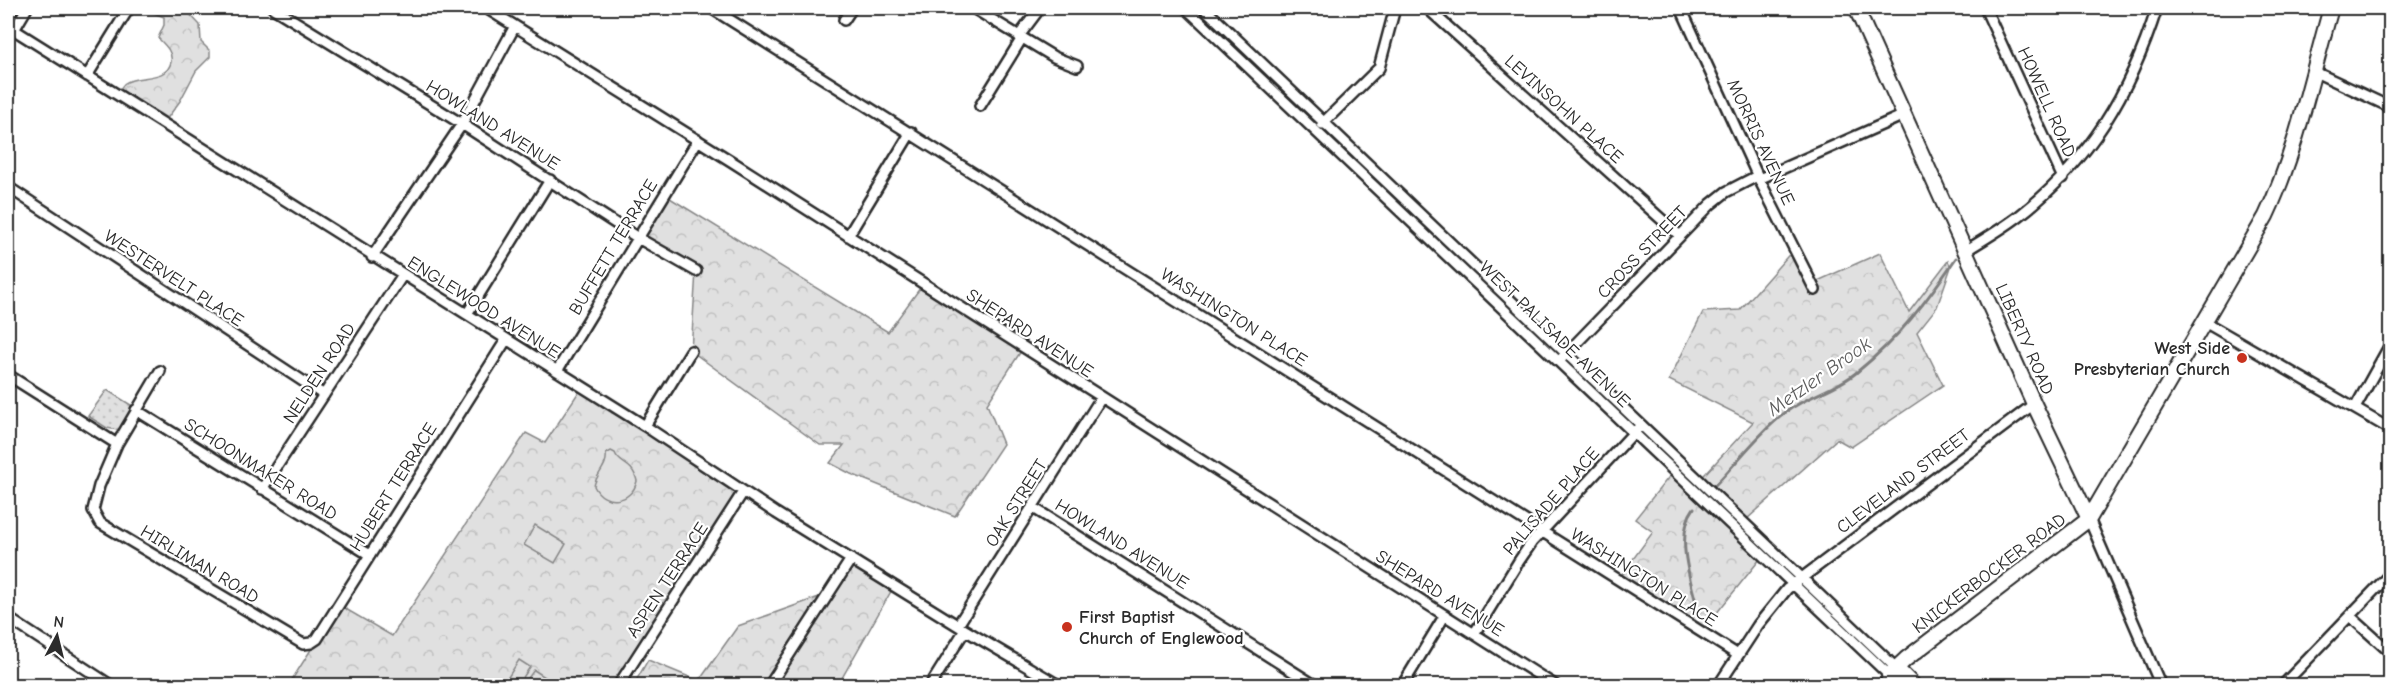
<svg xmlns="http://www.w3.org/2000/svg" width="2398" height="693" font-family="'Comic Neue',sans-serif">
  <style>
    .grass { fill: url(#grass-dots); stroke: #868686; stroke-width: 1.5 }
    .forest { fill: url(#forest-crowns); stroke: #868686; stroke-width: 1.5 }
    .pitch { fill: #e0e0e0; stroke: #868686; stroke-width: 1.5 }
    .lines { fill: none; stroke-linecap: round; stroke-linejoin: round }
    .stream { stroke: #7e7e7e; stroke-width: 3 }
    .street-casing { stroke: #2b2b2b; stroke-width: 14 }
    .secondary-casing { stroke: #2b2b2b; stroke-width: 18 }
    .street { stroke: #fff; stroke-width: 9 }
    .secondary { stroke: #fff; stroke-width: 14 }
    .poi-dot { fill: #c8321e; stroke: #fff; stroke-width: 2 }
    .labels { text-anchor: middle; stroke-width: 4.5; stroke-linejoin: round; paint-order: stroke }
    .street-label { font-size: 18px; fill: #2b2b2b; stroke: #fff }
    .poi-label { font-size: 18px; font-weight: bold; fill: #2b2b2b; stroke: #fff; text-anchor: end }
    .water-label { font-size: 20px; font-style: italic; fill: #5c5c5c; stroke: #fff }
  </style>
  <defs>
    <pattern id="grass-dots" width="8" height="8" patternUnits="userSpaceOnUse" patternTransform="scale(1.5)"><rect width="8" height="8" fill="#e0e0e0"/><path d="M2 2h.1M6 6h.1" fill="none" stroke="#c0c0c0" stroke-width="1.8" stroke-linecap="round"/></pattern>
    <pattern id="forest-crowns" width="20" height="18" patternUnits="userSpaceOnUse" patternTransform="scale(1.5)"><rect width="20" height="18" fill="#e0e0e0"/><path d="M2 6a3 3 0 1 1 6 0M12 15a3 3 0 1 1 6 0" fill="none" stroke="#c0c0c0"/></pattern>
  </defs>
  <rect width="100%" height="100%" fill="#fff"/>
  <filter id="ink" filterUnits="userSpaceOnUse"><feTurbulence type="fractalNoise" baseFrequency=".0167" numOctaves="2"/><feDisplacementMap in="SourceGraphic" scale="12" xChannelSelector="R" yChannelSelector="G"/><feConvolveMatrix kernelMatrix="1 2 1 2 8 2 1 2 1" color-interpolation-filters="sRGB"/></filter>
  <g filter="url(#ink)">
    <path class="grass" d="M107,390l27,17 -13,20 -4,3 -10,-2 -19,-12z"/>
    <path class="forest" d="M148,8h36l16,17 1,17 9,9v6l-14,14 -16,30 -17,23 -47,-30c3,-3 6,-9 9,-11 13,-9 42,-1 46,-21 2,-10 -6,-17 -13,-24l6,-13v-8l-13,-5z
      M665,195l223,137 35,-48 100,64 -36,56 16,40 -48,72 -104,-42 -21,-11 14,-18h-24l-129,-94 5,-80 -58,-33z
      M1794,249l17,35 69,-31 29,59 39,-51 3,6 -14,40 -20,25 26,53 -92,62 -14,-8 -99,88 27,26 -62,77 -84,-52 34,-46 -18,-13 41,-51 18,18 59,-64 -84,-42 34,-68 37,-2z
      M582,387l161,105 -125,193 -330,1 51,-81 53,31 134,-203 19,10z
      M851,559l43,27 -56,99h-47l-16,-8 -6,8 -136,1 15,-26 51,21 39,-55 81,-29z"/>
    <path class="pitch" d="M611,451l4,2c4,12 17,8 22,28 -5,22 -33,26 -43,5 2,-12 14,-20 12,-32z
      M535,525l31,19 -11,19 -31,-18z
      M519,660l11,7 -12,18h-15z
      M534,670l14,9 -5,6h-20z"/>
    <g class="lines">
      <path class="stream" d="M1715,485c23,-24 44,-52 71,-73 22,-17 50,-22 71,-40 42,-34 69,-70 99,-114
        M1694,508c-18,24 -6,64 1,91"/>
      <g class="street-casing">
        <path id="street" d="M273,8l189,116 176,114 58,33
          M486,8l245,153 825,525
          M711,8l1027,647
          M973,8l81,49 23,9
          M1186,8l703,667 -6,11
          M1204,8l692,660
          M1427,8l253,228
          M1681,8l78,171 56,111
          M1985,8l78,170
          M844,20l8,-12
          M8,26l637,400 131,87 189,117 95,56
          M14,30l13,-22
          M1019,36l21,-28
          M2313,71l77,36
          M87,76l42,-68
          M980,106l42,-68
          M1322,124l57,-56 16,-60
          M1759,179l145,-64
          M8,187l316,208
          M848,236l63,-104
          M1965,251c18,-11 37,-22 54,-35 71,-55 111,-123 138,-208
          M372,257l90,-133 53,-98
          M467,314l83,-134
          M2203,321l187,108
          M1562,358l149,-154 15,-12 31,-16
          M160,371l-43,73 -18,42 -6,24 7,13 203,121 8,-1 6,-4 189,-299
          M557,371l141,-231
          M8,375l109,69
          M2355,408l35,-63
          M136,410l234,145
          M645,426l46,-75
          M262,489l140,-213
          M1032,507l284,179
          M2089,519l72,167
          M2350,616l40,36
          M8,618l104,68
          M958,625l143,-227
          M1474,634l45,-73 13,-19 105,-113
          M618,686l125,-194
          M769,686l82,-127
          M930,686l35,-56
          M1402,686l43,-71
          M1718,686l40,-61 29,-36 247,-185
          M2282,686l108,-112"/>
      </g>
      <g class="secondary-casing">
        <path id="secondary" d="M1856,8l178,396 55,115
          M1896,668l18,18
          M1899,686l-10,-11 17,-16 183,-140 177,-303c31,-66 45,-139 65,-208"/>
      </g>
      <use href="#street" class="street"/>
      <use href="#secondary" class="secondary"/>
    </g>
  </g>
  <g class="poi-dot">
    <circle cx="2242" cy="358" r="6"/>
    <circle cx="1067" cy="627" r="6"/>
  </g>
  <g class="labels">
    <g class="street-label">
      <text transform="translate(2047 102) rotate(66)" y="6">HOWELL ROAD</text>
      <text transform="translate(1564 109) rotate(42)" y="6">LEVINSOHN PLACE</text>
      <text transform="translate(493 125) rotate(32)" y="6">HOWLAND AVENUE</text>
      <text transform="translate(1761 142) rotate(65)" y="6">MORRIS AVENUE</text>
      <text transform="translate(613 247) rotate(-59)" y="6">BUFFETT TERRACE</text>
      <text transform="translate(1642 252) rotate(-46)" y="6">CROSS STREET</text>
      <text transform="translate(174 278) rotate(33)" y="6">WESTERVELT PLACE</text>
      <text transform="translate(484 307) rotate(32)" y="6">ENGLEWOOD AVENUE</text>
      <text transform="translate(1234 317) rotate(32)" y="6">WASHINGTON PLACE</text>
      <text transform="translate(1030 333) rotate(33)" y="6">SHEPARD AVENUE</text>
      <text transform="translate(1555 334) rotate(44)" y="6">WEST PALISADE AVENUE</text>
      <text transform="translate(2025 339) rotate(66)" y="6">LIBERTY ROAD</text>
      <text transform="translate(319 373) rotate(-57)" y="6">NELDEN ROAD</text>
      <text transform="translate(261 469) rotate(32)" y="6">SCHOONMAKER ROAD</text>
      <text transform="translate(1903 481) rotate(-37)" y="6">CLEVELAND STREET</text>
      <text transform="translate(393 487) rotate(-58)" y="6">HUBERT TERRACE</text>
      <text transform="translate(1551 501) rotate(-49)" y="6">PALISADE PLACE</text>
      <text transform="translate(1016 503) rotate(-58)" y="6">OAK STREET</text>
      <text transform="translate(1122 544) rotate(32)" y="6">HOWLAND AVENUE</text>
      <text transform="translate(200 564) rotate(31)" y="6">HIRLIMAN ROAD</text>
      <text transform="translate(1989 573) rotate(-37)" y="6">KNICKERBOCKER ROAD</text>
      <text transform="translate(1644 577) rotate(32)" y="6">WASHINGTON PLACE</text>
      <text transform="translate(667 580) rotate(-57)" y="6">ASPEN TERRACE</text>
      <text transform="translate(1440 593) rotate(32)" y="6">SHEPARD AVENUE</text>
    </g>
    <g class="poi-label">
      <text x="2230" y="354">West Side<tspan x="2230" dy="21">Presbyterian Church</tspan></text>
      <text x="1079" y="623" text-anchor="start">First Baptist<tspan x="1079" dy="21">Church of Englewood</tspan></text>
    </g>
    <g class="water-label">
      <text transform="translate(1819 376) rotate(-35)" y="7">Metzler Brook</text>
    </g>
  </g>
  <rect width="2398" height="693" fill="none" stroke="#fff" stroke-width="30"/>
  <rect x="15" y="15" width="2368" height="663" fill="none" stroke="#2b2b2b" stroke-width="2" filter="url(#ink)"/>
  <g transform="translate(57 636) rotate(7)" stroke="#ffffff" stroke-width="4.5" paint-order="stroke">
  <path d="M0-4.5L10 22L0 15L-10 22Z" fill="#2b2b2b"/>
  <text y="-9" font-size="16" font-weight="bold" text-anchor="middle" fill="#2b2b2b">N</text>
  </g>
</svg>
